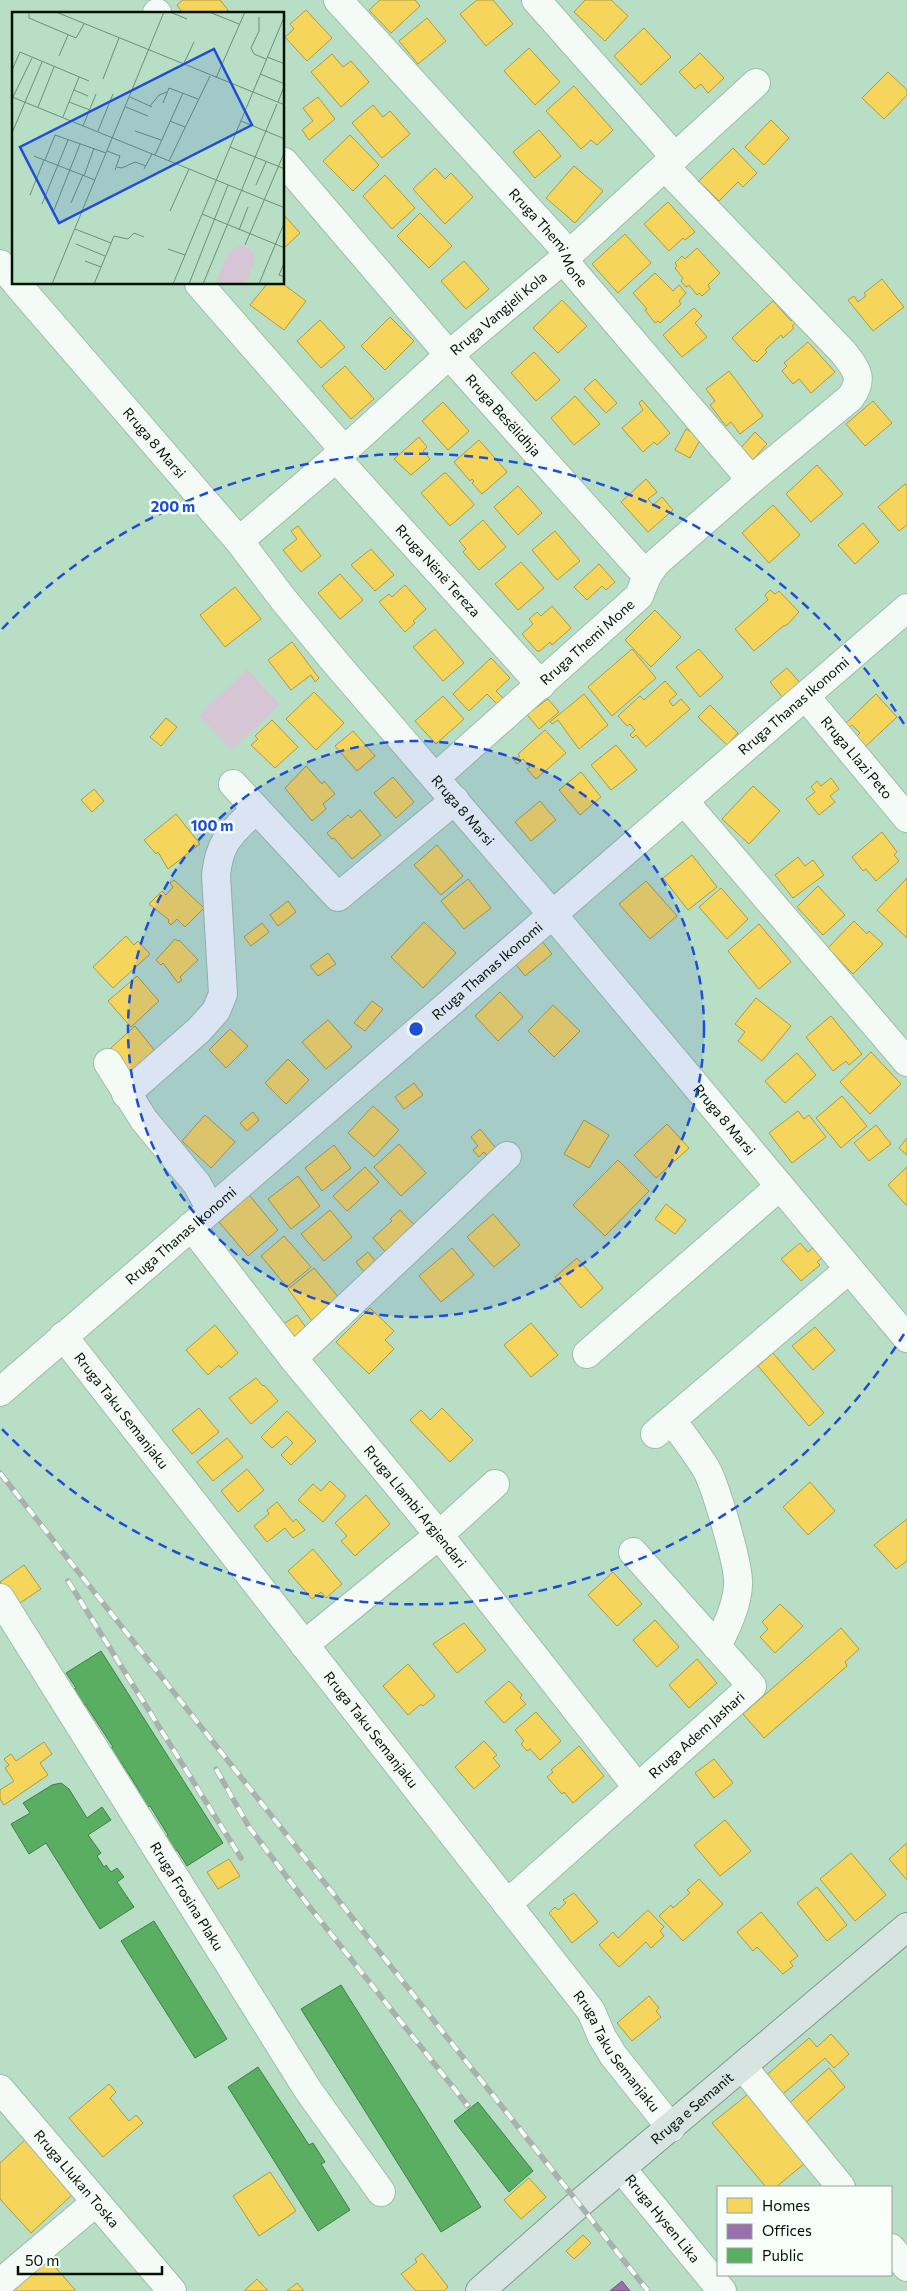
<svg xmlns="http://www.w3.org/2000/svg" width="907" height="2291" font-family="Commissioner,sans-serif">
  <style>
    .green { fill: #d6c5d4 }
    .homes { fill: #f6d55c; stroke: #ac9a42 }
    .offices { fill: #9970ab; stroke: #6b5479 }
    .public { fill: #5aae61; stroke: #3f7f45 }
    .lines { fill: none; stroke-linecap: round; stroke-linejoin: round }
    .minor-casing { stroke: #9dbda9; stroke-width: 30 }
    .major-casing { stroke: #7a9b91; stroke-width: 30 }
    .minor { stroke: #f4faf6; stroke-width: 28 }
    .major { stroke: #d7e4e2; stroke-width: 28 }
    .rail-casing { stroke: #a8b1ab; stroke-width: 5.5 }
    .rail { stroke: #f8fffa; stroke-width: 4; stroke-dasharray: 11; stroke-linecap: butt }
    .ring { fill: none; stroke: #1d4ed8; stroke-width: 2.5; stroke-dasharray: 9 6 }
    .labels { text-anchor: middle; stroke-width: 5; stroke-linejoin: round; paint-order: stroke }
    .street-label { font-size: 14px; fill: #001204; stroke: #f8fffa }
    .inset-road { fill: none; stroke: #6e8d78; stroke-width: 1 }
    .view { fill: #1d4ed8; fill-opacity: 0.15; stroke: #1d4ed8; stroke-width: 2.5 }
    .inset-edge { fill: none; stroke: #001204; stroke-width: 2.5 }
    .centre { fill: #1d4ed8; stroke: #f8fffa; stroke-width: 2.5 }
    .ring-label { font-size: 15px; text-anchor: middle; font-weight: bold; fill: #1d4ed8; stroke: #f8fffa; stroke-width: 5; stroke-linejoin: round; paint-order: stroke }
  </style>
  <rect width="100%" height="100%" fill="#b8dfc5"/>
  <path class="green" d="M247,669l33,36 -49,45 -32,-35z"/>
  <path class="homes" d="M183,0h37l8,10 -5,4h-40l-6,-9z
    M380,0h35l5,6 -29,27 -22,-23z
    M477,0h16l20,24 -27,22 -26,-32z
    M585,0h26l17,16 -23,25 -31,-29z
    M306,10l26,28 -25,23 -22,-24 9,-8 -4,-5z
    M427,18l19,23 -28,23 -19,-23z
    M644,28l27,29 -30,28 -27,-29z
    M529,48l31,34 -25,23 -31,-34z
    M700,53l24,25 -16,15 -7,-9 -6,5 -16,-17z
    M332,54l11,13 8,-6 18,21 -28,25 -30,-35z
    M888,72l19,18v5l-23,24 -22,-21z
    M574,86l39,44 -16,15 -6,-5 -10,9 -35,-38z
    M318,97l17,22 -26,21 -7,-10 11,-9 -10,-13z
    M373,105l10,12 7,-6 20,23 -28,24 -30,-35z
    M771,120l18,18 -25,27 -19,-18z
    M539,130l22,26 -26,22 -22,-26z
    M350,135l29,30 -26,26 -30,-30z
    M733,148l24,25 -14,14 -5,-5 -19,19 -20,-20z
    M574,166l29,25 -28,32 -29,-25z
    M435,168l10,11 6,-6 22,24 -28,27 -32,-35z
    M385,175l30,33 -23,21 -29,-33z
    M668,202l27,30 -10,8 -2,-2 -14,13 -25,-27z
    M420,213l32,33 -23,22 -32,-32z
    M284,215l16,18 -16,15z
    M625,234l26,29 -33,30 -26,-29z
    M697,248l23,25 -12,12 2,4 -8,7 -3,-3 -2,2 -8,-10 -3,2 -5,-6 2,-3 -8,-10 2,-2 -2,-3 7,-7 3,3z
    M464,261l25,28 -23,20 -25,-28z
    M655,273l18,18 6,-6 7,8 -7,8 2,3 -21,19 -2,-2 -3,2 -10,-13 2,-1 -14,-16z
    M882,279l22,28 -31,24 -25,-31 6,-4 4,6 8,-6 -2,-3z
    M267,284h16l23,17 -22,29 -34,-25z
    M562,300l25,26 -29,27 -25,-25z
    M773,301l18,20 4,-3 3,3 -6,5 2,2 -11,10 -2,-3 -16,15 2,2 -10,10 -2,-2 -2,1 -21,-23z
    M694,308l8,8 -7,7 12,14 -25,20 -19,-22z
    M390,317l24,24 -29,29 -24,-24z
    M320,320l25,27 -24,21 -24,-27z
    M808,342l27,30 -24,21 -12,-14 -6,5 -11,-13 5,-5 -3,-3z
    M534,352l26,28 -24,21 -25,-28z
    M345,366l29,33 -23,20 -29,-33z
    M729,371l34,45 -23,18 -9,-12 -5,4 -16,-21 5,-4 -9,-12z
    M595,379l22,24 -11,10 -22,-24z
    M575,396l25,28 -26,21 -23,-27z
    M642,400l28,33 -13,12 -3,-3 -11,10 -21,-24 21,-18 -4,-7z
    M873,401l19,22 -27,23 -19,-22z
    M443,402l26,29 -21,19 -26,-29z
    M686,429l15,9 -11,20 -15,-8z
    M755,432l12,12 -17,19 -12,-12z
    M419,437l8,10 -4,4 7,8 -19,16 -17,-16z
    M479,440l28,32 -25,22 -10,-11 2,-2 -2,-2 -2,2 -16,-19z
    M817,465l26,29 -32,28 -25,-28z
    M444,473h2l28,31 -1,2 -23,20 -29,-33z
    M646,479l11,13 -9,7 5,6 9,-8 11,13 -25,22 -27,-30z
    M905,484l2,2v39l-8,6 -21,-24z
    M518,486l24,27 -24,22 -24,-28z
    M773,505l27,30 -31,28 -27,-30z
    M483,520l23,27 -27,23 -16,-18 3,-3 -7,-8z
    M863,523l16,19 -24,22 -17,-19z
    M298,526l23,30 -20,16 -18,-22 14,-11 -6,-8z
    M555,531l25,30 -23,19 -25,-30z
    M371,549l23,26 -19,16 -24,-26z
    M521,562l23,26 -26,22 -23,-26z
    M599,564l16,18 -9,8 -4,-4 -15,14 -13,-13z
    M340,574l23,26 -23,19 -22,-26z
    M405,585l21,24 -13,12 2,2 -10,9 -26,-30 10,-8 3,3z
    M235,587l26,32 -36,28 -25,-32z
    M770,590l5,4 4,-3 20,21 -11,12 -6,3 -28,24 -19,-22 33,-29 -3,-5z
    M552,606l19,22 -19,17 -2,-3 -10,9h-3l-15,-17 11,-10 -4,-5 8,-7 4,4z
    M655,610l26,27 -30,30 -26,-27z
    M435,629l29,34 -21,18 -30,-34z
    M292,642l27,36 -4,4 -4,-7 -20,15 -23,-30z
    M632,649l24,29 -44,38 -24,-29z
    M699,649l24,28 -23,20 -24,-30z
    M491,658l19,20 -14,13 8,8 -6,6 -11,-11 -18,17 -16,-17z
    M787,668l14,16 -17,15 -14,-17z
    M665,681l12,13 -8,7 4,5 8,-7 9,10 -44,38 -10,-12 -3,3 -3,-3 5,-5 -5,-6 -3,2 -9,-10 22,-20 4,4z
    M314,692l30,31 -28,27 -30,-31z
    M584,694l24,31 -29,24 -21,-29 -6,4 -2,-2z
    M876,694l21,23 -31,29 -9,-10 3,-3 -8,-8 -6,5 -3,-4z
    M443,696l21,23 -28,25 -21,-23z
    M548,699l11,13 -20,17 -15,-18 10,-8 3,4z
    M710,705l28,28 -11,12 -29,-28z
    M166,718l11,9 -16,19 -11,-9z
    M272,720l26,27 -23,21 -24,-23 7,-6 -3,-3z
    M545,730l21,23 -30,26 -9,-10 3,-2 -7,-8 -6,5 -3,-4 6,-4 -2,-2z
    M353,731l22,25 -18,15 -22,-25z
    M616,745l21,25 -26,20 -20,-25z
    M306,766l16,18 2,-3 11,13 -12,10 3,5 -14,12 -27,-33z
    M581,772l20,25 -21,18 -21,-25z
    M393,777l21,25 -18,16 -22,-25z
    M831,778l8,11 -9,7 5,6 -16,13 -13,-16 9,-7 -4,-5 6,-6 4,5z
    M753,786l27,25 -31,33 -27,-25z
    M94,789l10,12 -12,11 -11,-12z
    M540,801l16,19 -25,21 -16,-19z
    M360,810l21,25 -29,24 -18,-21 -2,1 -5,-6 21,-18 3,3z
    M176,814l24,30 -32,25 -10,-17 -2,2 -12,-14z
    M882,832l15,20 -3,3 5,6 -23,20 -10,-12 -3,2 -11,-14z
    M437,845l26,31 -22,19 -27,-30z
    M692,855l25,32 -29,23 -25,-32z
    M798,857l7,9 8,-6 11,15 -31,23 -18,-23z
    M907,878v60l-30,-28z
    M468,879l23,29 -27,21 -23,-28z
    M174,880l30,28 -19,19 -8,-8 -6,6 -3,-3 1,-2 -20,-16 13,-13 4,4 7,-8 -3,-4z
    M646,881l31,35 -27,23 -31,-35z
    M818,886l27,29 -22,20 -26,-28z
    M721,888l27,31 -21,20 -28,-32z
    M288,901l8,11 -18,14 -8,-11z
    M854,921l13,13 2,-3 14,13 -30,30 -25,-26z
    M424,922l32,31 -33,35 -32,-31z
    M262,923l7,9 -18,14 -7,-9z
    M759,924l32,38 -32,27 -31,-38z
    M537,935l15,19 -27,22 -15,-19z
    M126,936l8,9 4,-4 12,13 -37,34 -20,-21z
    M175,939l3,2 1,-1 19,20 -18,17 2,3 -4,3 -15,-20 -2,2 -5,-5z
    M328,953l8,11 -18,12 -8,-10z
    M137,976l22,25 -28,26 -23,-26z
    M500,992l23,25 -25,24 -23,-25z
    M756,998l35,28 -29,35 -24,-20 7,-9 -10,-8z
    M372,1001l11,8 -18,22 -11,-8z
    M553,1005l27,26 -26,26 -26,-26z
    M831,1016l31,38 -13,11 -3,-4 -13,10 -27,-34z
    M328,1020l24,27 -26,22 -24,-27z
    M135,1026l20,25 -25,21 -19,-24z
    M230,1029l18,17 -22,22 -17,-18z
    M871,1052l30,32 -31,30 -30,-32z
    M797,1053l19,22 -31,28 -20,-22z
    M288,1059l21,21 -23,24 -21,-21z
    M414,1083l9,12 -19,14 -9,-12z
    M842,1096l25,30 -26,22 -25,-30z
    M373,1106l26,24 -25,27 -26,-24z
    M798,1111l6,8 5,-4 17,22 -34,26 -23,-30z
    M253,1112l6,8 -12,11 -7,-8z
    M205,1115l30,27 -24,26 -29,-27z
    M584,1120l25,15 -20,33 -25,-14z
    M667,1124l22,24 -33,30 -22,-23z
    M876,1125l15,19 -22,17 -15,-18z
    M480,1129l20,24 -9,8 -7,-9 -5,5 -6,-7 5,-4 -7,-9z
    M907,1138v17l-8,-7z
    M399,1144l27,29 -25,23 -27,-29z
    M334,1145l17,23 -29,23 -17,-23z
    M618,1160l31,31 -44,45 -32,-31z
    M365,1167l14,15 -32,29 -14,-15z
    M907,1167v39l-19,-21z
    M298,1176l22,30 -29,23 -23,-30z
    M245,1190l33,40 -30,26 -29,-34 13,-11 -5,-5z
    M666,1204l20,16 -11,14 -20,-15z
    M330,1210l22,27 -28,24 -23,-27z
    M400,1210l17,18 -29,27 -15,-17 19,-17 -2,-2z
    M493,1214l27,31 -26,22 -27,-30z
    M284,1236l27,31 -24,20 -26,-31z
    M800,1243l8,9 6,-5 9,10 -6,5 3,3 -19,16 -20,-22z
    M452,1248l22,27 -33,27 -22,-26z
    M368,1252l8,10 -12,10 -8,-10z
    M577,1258l26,30 -22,20 -26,-31z
    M314,1268l26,31 -28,22 -24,-32z
    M370,1308l24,23 -9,9 9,9 -25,25 -33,-32z
    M297,1315l10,14 -16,10 -9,-14z
    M531,1323l27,32 -27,22 -27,-32z
    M215,1325l23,28 -17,15 -2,-3 -11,10 -22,-25z
    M815,1327l20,23 -22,20 -21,-24z
    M773,1353l51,60 -15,13 -51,-60z
    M256,1378l7,8 1,-1 14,16 -27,23 -22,-26z
    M199,1408l20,24 -27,22 -20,-24z
    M442,1408l31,32 -23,22 -40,-42 11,-10 9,10z
    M287,1411l29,30 -25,24 -10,-10 12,-12 -7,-7 -14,12 -11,-11z
    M227,1438l16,19 -30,24 -16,-19z
    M247,1469l17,21 -26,22 -17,-21z
    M330,1481l16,15 -23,26 -25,-22 15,-16 8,7z
    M810,1482l25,29 -27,24 -25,-28z
    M366,1495l24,29 -35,32 -14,-15 6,-5 -12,-13z
    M277,1502l16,20 3,-3 9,11 -12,8 -8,-10 -18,14 -13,-16 15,-12 -2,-4z
    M907,1519v42l-11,8 -22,-24z
    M313,1549l29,35 -16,14 -5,-6 -9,7 -24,-28z
    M24,1565l17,24 -24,16 -17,-23z
    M613,1572l29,32 -25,22 -29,-31z
    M780,1604l23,22 -28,27 -15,-16 8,-8 -6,-7z
    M655,1620l24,27 -22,20 -24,-27z
    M464,1623l22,27 -29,23 -24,-29z
    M841,1628l18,21 -14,13 2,4 -83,72 -21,-24z
    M697,1659l20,24 -28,25 -20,-23z
    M408,1664l27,32 -12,10 -2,-2 -13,11 -25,-29z
    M509,1681l13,14 -2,3 6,6 -22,19 -19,-21z
    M536,1712l25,29 -21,19 -10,-11 -3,2 -6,-7 3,-3 -9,-11z
    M484,1741l13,14 -4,3 7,8 -26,23 -19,-22z
    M44,1742l8,12 -12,9 8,12 -44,30 -4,-6v-9l14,-9 -9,-13 4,-3 -5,-6 7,-5 5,7z
    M579,1746l25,30 -31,27 -9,-11 -2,2 -15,-17 6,-5 -2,-2z
    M714,1759l19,24 -19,15 -19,-25z
    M725,1820l26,31 -31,25 -26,-31z
    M907,1843v37l-18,-21z
    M851,1853l35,42 -31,26 -35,-42z
    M229,1859l11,17 -22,13 -11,-17z
    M699,1879l24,25 -40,37 -24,-25 12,-11 2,3 17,-15 -3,-3z
    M817,1887l30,38 -20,16 -30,-38z
    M574,1893l24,29 -26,21 -23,-30 6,-6 3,3 8,-7 -3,-3z
    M648,1910l16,17 -4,4 4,5 -13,12 -5,-6 -27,25 -20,-22 14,-13 5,6z
    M761,1912l37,44 -8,6 3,4 -10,8 -26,-27 -4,4 -16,-19z
    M649,1996l10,12 -3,3 5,6 -29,24 -15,-18z
    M831,2034l18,20 -15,14 -9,-10 -48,41 -16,-19 48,-42 8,9z
    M829,2068l16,19 -43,39 -17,-19z
    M109,2084l7,8 -6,6 19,23 7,-6 7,8 -40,34 -34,-39z
    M752,2091l33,41 -4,4 23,28 -28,23h-10l-54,-64z
    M25,2140l49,53 -43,40 -31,-34v-36z
    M270,2172l26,39 -37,25 -26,-40z
    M529,2178l17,19 -25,22 -17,-19z
    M583,2235l8,8 -17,16 -8,-8z
    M422,2253l26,34 -4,4h-28l-15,-17 16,-12 -2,-3z
    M49,2260l27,31h-63z
    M257,2279l11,12h-24z
    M297,2283l7,8h-17z"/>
  <path class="offices" d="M622,2281l8,10h-20z"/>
  <path class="public" d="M101,1651l122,192 -36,23 -10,-16 -3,2 -10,-14 4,-3 -18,-29 -4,2 -9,-14 3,-2 -19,-30 -3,2 -9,-15 4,-2 -28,-43 -3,2 -10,-16 4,-2 -10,-15z
    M61,1783l8,6 18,29 15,-11 9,13 -23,15 13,18 -4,3 7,11 2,-2 5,7 6,-4 7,9 -7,5 17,25 -34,22 -54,-86 -17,11 -18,-30 19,-11 -7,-10 29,-18z
    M154,1921l73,118 -32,19 -74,-117z
    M341,1985l140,222 -40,25 -140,-223z
    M258,2067l51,78 4,-2 12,19 -4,2 29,46 -32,21 -90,-144z
    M478,2102l55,69 -24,21 -55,-71z"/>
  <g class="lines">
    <g class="minor-casing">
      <g id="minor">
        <path id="s1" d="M338,0l224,246 9,23 180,211"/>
        <path d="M536,0l139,157"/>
        <path d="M157,13v1"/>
        <path id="s2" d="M284,162l165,193 198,221"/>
        <path d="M0,264l14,16"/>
        <path id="s3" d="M17,284l222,257 44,58 52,63 218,253 354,423"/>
        <path d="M199,284l145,166"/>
        <path id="s4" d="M336,458l205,227"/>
        <path id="s5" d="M239,541l97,-83 113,-103 117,-98 190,-174"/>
        <path id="s6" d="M806,697l101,121"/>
        <path id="s7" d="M435,778l204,-182 8,-20 9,-13 95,-83 99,-82c15,-20 6,-29 -7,-46l-178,-185"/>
        <path d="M233,784l105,113 117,-97"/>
        <path d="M684,801l223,261"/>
        <path d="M108,1063l36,57 53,64 13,24"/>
        <path d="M126,1094l73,-64 17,-19 7,-17 -7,-119c4,-36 16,-42 40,-66"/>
        <path id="s8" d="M191,1226l102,132 146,177 198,252"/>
        <path id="s9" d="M63,1336l528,675 11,26 11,18 58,73"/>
        <path d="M587,1354l192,-167"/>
        <path d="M293,1358l214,-202"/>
        <path id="s10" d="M0,1392l907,-784"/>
        <path d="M672,1420c11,16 23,31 33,47 10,16 35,101 33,118 -1,22 -12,42 -21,62"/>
        <path d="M655,1434l193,-164"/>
        <path id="s11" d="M0,1598l308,492 73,102"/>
        <path d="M304,1645l135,-110 56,-51"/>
        <path id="s12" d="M507,1904l245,-218 -119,-134"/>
        <path d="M743,2067l98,120"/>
        <path id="s13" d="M0,2089l172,202"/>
        <path id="s14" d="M622,2169l100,122"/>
        <path d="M891,2248l16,19"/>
        <path d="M0,2283l96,-81"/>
      </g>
    </g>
    <g class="major-casing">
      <g id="major">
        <path id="s15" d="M480,2291l100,-88 327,-276"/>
      </g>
    </g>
    <use href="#minor" class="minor"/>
    <use href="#major" class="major"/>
    <g class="rail-casing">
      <path id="rail" d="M0,1473l648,818
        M68,1581l173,277
        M216,1769l33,58 59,78 160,201"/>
    </g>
    <use href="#rail" class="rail"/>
  </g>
  <circle cx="416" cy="1029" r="288" fill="#1d4ed8" fill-opacity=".12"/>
  <g class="ring">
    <circle cx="416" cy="1029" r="288"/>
    <path d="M904 1334A576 576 0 0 1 2 1429M2 629A576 576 0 0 1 904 724"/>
  </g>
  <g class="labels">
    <g class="street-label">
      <text dy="5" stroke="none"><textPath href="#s1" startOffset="318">Rruga Themi Mone</textPath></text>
      <text dy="5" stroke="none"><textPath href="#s5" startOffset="345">Rruga Vangjeli Kola</textPath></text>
      <text dy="5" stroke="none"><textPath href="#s2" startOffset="335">Rruga Besëlidhja</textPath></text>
      <text dy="5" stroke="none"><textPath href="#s3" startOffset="210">Rruga 8 Marsi</textPath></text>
      <text dy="5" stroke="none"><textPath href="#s4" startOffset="152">Rruga Nënë Tereza</textPath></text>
      <text dy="5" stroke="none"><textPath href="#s7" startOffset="204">Rruga Themi Mone</textPath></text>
      <text dy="5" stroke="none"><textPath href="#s10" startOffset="1049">Rruga Thanas Ikonomi</textPath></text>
      <text dy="5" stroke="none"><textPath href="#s6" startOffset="79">Rruga Llazi Peto</textPath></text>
      <text dy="5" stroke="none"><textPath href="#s3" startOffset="690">Rruga 8 Marsi</textPath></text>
      <text dy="5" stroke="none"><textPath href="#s10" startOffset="644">Rruga Thanas Ikonomi</textPath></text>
      <text dy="5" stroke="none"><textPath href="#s3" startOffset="1095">Rruga 8 Marsi</textPath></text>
      <text dy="5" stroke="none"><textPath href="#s10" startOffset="239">Rruga Thanas Ikonomi</textPath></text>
      <text dy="5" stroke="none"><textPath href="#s9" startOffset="95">Rruga Taku Semanjaku</textPath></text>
      <text dy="5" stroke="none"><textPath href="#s8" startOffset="359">Rruga Llambi Argjendari</textPath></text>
      <text dy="5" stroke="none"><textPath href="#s9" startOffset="500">Rruga Taku Semanjaku</textPath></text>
      <text dy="5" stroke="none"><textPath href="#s12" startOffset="254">Rruga Adem Jashari</textPath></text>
      <text dy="5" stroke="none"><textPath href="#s11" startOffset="352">Rruga Frosina Plaku</textPath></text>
      <text dy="5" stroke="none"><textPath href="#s9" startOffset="905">Rruga Taku Semanjaku</textPath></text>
      <text dy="5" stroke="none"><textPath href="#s15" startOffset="280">Rruga e Semanit</textPath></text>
      <text dy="5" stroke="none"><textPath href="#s13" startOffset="118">Rruga Llukan Toska</textPath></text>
      <text dy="5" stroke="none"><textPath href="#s14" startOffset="64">Rruga Hysen Lika</textPath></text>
    </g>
  </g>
  <g transform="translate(12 12)">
    <rect width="272" height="272" fill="#b8dfc5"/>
    <path d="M230,233l10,6 3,8 -10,25 -29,-2 13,-31z" fill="#d6c5d4"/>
    <path class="inset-road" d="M17,0v6l47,20 8,-14M44,0l229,93M158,0l17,7M197,0l30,12M247,5v14l-8,17 3,6 12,5M47,44l9,-21M255,45l18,7M171,53l11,-23M0,58l8,-18 69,29M248,62l25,10M204,66l29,-66M91,67l16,-41M62,78l14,6M0,85l273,111M1,85l19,-39M118,85l22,10M57,90l21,8M266,90l7,-18M151,91l6,-15 29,11M138,94l9,-11 8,-3M26,95l16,-40M114,95l22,9M51,105l16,-40M158,109l15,6M229,109l44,18M71,114l13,-32M86,119l15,-37M123,119l26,9M0,121l30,-71M218,135l55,22M95,139l13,5 -5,14M143,143l28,-62M22,144l61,24M33,148l10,-25 51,18M157,149l41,-85M105,155l5,1 13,-6 11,4M132,157l8,-15M72,164l10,-28M244,173l10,-23M18,183l14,-35M59,191l12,-28M30,192l26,-64M42,198l26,-66M158,199l19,-42M190,202l83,34M63,217l36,14M227,218l9,-23M64,232l29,12M233,233l40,-94M156,237l17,6M73,249l16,6M273,249l-6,14 6,2M40,272l112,-272M82,272l20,-48 14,3 6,-6 10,4M161,272l112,-269M177,272l39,-99M191,272l74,-180M247,272l26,-63"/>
    <path class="view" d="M202,37l38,76 -193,98 -39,-76z"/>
    <rect width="272" height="272" class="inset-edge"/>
  </g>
  <circle cx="416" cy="1029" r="8" class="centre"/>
  <g class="ring-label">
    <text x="173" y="512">200 m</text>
    <text x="212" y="831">100 m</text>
  </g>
  <rect x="717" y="2186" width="175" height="90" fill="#f8fffa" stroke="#95a098"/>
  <rect x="727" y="2198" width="25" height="15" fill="#f6d55c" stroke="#95a098"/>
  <text x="762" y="2211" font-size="15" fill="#001204">Homes</text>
  <rect x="727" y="2224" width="25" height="15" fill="#9970ab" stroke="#95a098"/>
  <text x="762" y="2236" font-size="15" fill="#001204">Offices</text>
  <rect x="727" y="2248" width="25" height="15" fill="#5aae61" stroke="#95a098"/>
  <text x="762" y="2261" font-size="15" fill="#001204">Public</text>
  <path d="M18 2266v8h144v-8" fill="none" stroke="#001204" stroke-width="2.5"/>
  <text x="25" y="2266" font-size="15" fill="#001204" stroke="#f8fffa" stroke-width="4" paint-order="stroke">50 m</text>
</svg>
